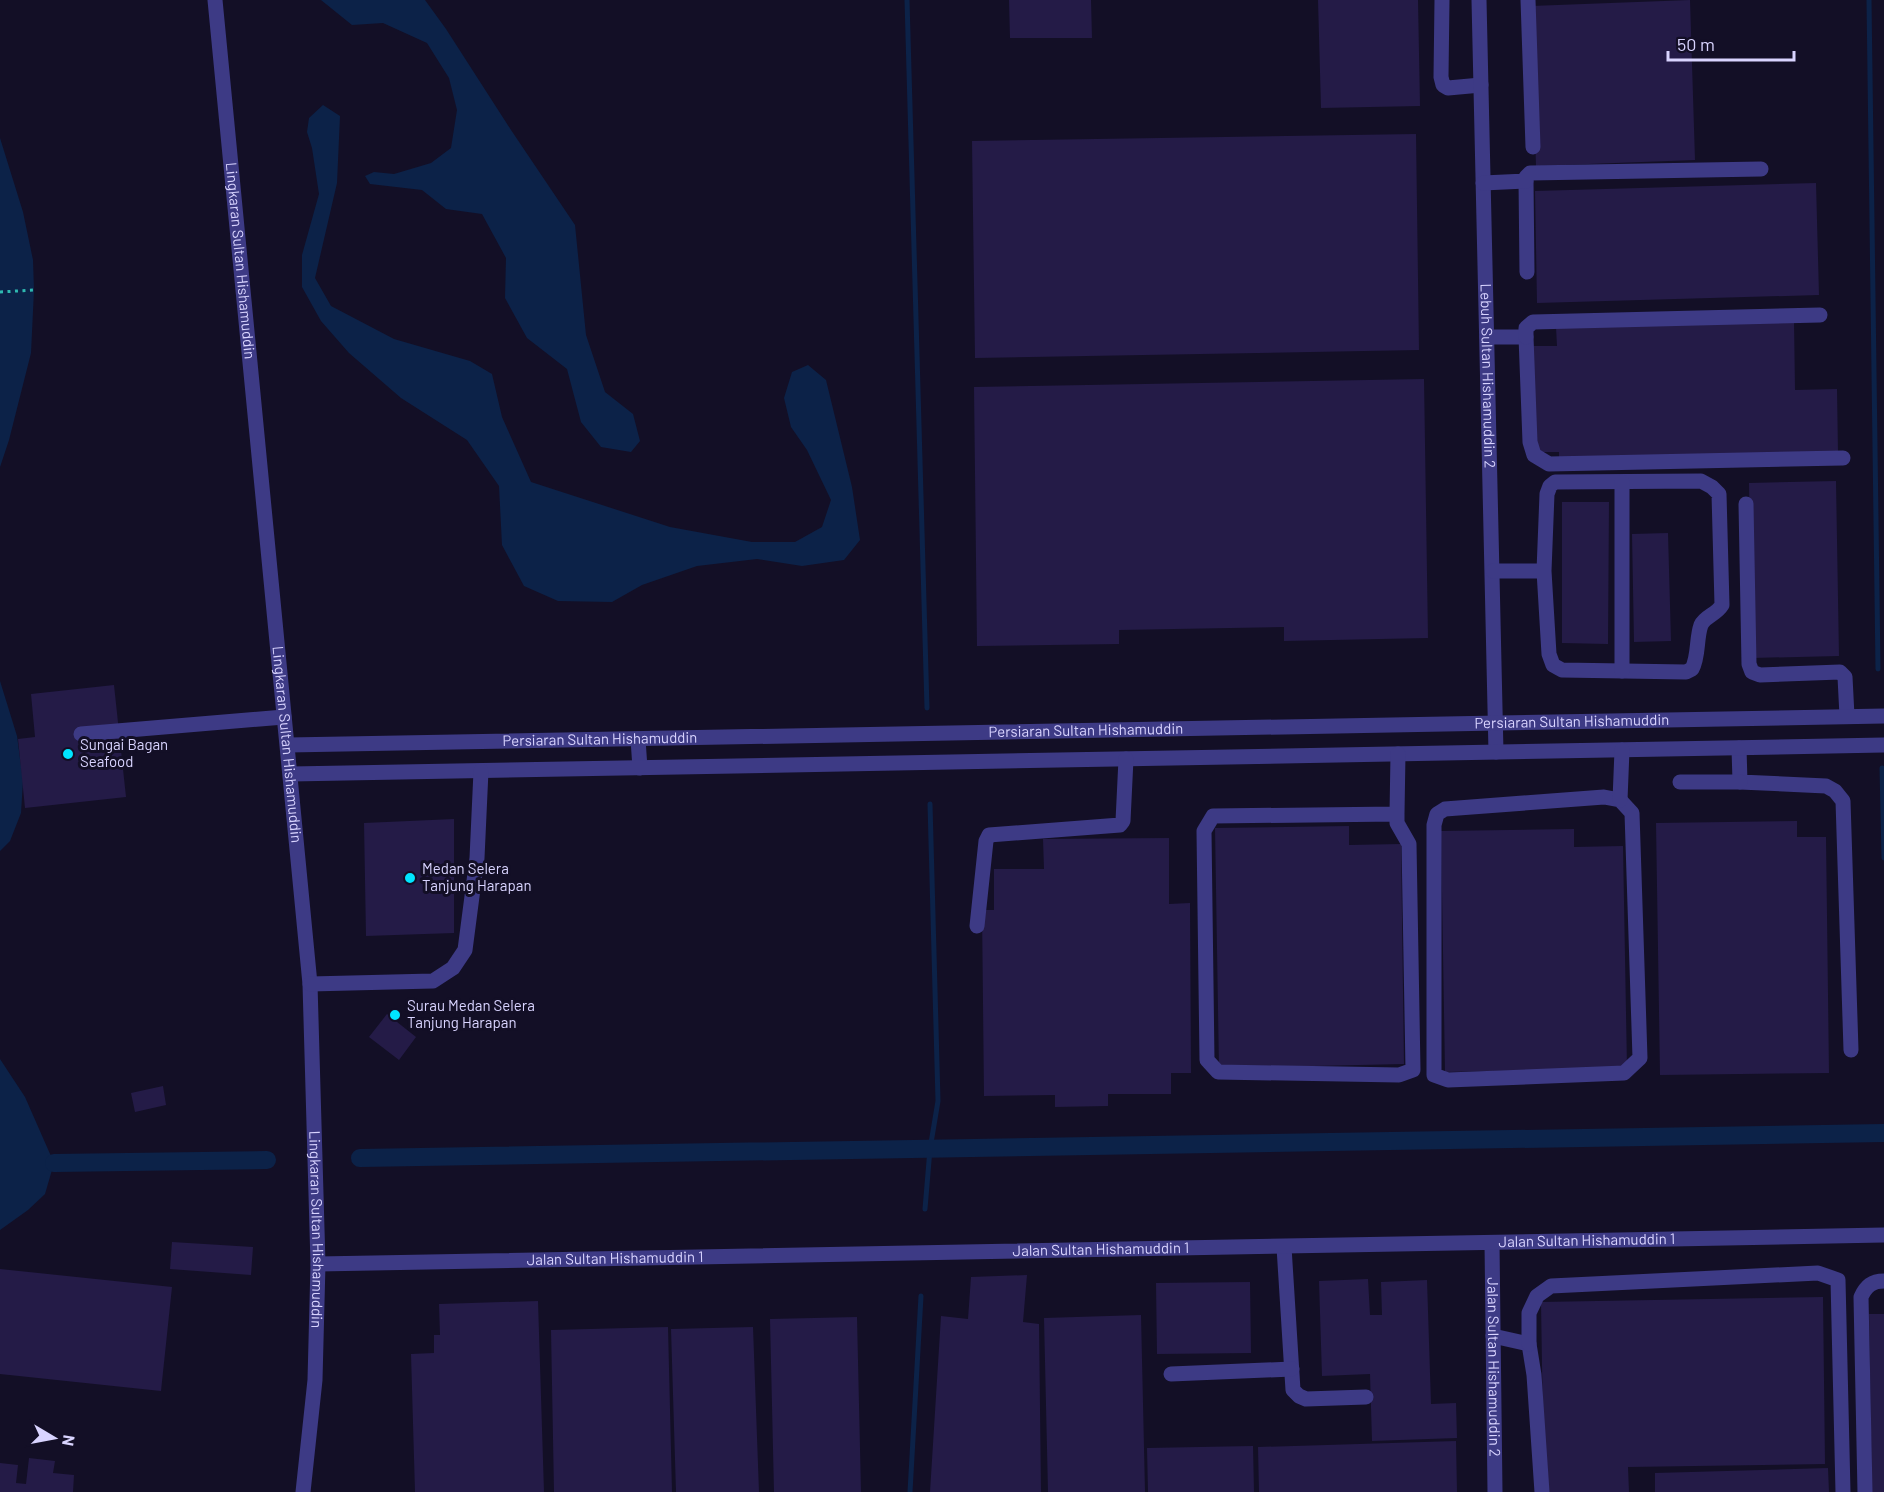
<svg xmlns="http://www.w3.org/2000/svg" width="1884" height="1492" font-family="Barlow,sans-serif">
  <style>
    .water { fill: #0c2248 }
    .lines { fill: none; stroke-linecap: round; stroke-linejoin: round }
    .stream { stroke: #0c2248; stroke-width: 5 }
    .canal { stroke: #0c2248; stroke-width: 18 }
    .building { fill: #241b47 }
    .path { stroke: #2fb8b0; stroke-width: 3; stroke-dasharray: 3 4.5; stroke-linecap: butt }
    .minor { stroke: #3d3a85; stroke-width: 15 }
    .poi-dot { fill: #00e5ff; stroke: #130f26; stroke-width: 2 }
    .labels { text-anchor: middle; stroke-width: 6; stroke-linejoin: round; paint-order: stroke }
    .street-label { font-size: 15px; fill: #d9d4ff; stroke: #130f26 }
    .poi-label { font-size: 15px; fill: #d9d4ff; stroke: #130f26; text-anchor: start }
  </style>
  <rect width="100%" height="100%" fill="#130f26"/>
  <path class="water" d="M321,0h104l21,29 65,101 64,95 11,110 19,57 28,22 7,27 -9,11 -30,-5 -20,-25 -14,-53 -40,-31 -22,-40 1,-40 -24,-44 -36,-5 -24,-19 -52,-6 -5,-8 9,-4 20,2 37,-11 20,-15 6,-38 -8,-32 -22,-35 -44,-20 -31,2z
    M323,105l17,11 -3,67 -22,95 16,28 63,33 76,22 22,13 10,43 29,65 139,45 82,15h43l27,-15 9,-27 -24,-50 -16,-23 -7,-29 8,-26 16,-7 18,15 26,107 8,53 -16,20 -42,6 -45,-7 -60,7 -55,19 -30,17 -54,-1 -34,-15 -22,-41 -3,-59 -32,-46 -66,-42 -52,-45 -28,-32 -19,-34v-32l17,-61 -7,-46 -5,-16 2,-14z
    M0,138l23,74 10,48 1,30 -3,63 -22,87 -9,27z
    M0,681l17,55 6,45 -2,32 -11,28 -10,10z
    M0,1059l25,38 29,66 -9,31 -17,16 -28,20z"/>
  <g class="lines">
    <path class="stream" d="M907,0l20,708
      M1869,0l9,669
      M1882,768l2,90
      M925,1209l5,-60 8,-48 -8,-297
      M910,1492l11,-196"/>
    <path class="canal" d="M360,1158l1524,-25
      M54,1163l213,-3"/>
  </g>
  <path class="building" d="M1009,0h82l1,38h-82z
    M1318,0h100l2,106 -99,2z
    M1690,0l5,160 -159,6 -5,-160z
    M1416,134l3,216 -444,8 -3,-217z
    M1816,183l3,112 -282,8 -2,-112z
    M1794,321l1,69 42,-1 1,64 -279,8v-9h-24l-3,-106h25l-1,-19z
    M1424,379l4,259 -144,3v-14l-165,3v14l-142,2 -3,-259z
    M1836,481l3,175 -87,2 -3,-175z
    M1562,502h47l-1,142 -46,-1z
    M1668,533l3,108 -37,1 -2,-108z
    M114,685l12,112 -101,11 -7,-69 17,-2 -4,-43z
    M454,819v114l-88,3 -2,-113z
    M1797,821v16h29l3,236 -169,2 -4,-252z
    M1349,826v19l52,-1 3,220 -185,4 -4,-240z
    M1574,829v18l49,-1 4,222 -182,4 -4,-241z
    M1169,838v66l21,-1 1,170h-20v21h-63v12l-53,1v-12l-71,1 -2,-186h12v-41h50l-1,-30z
    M387,1014l29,23 -17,23 -30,-23z
    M163,1086l3,19 -31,7 -4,-19z
    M172,1242l81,5 -2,28 -81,-6z
    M0,1269l172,18 -11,104 -161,-17z
    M1027,1275l-4,47 16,2 2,168h-111l11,-176 27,3 3,-42z
    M1368,1279l2,36h12l-1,-33 46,-2 4,124 25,-1 1,35 -85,3 -2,-67 -48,2 -3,-95z
    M1250,1282l1,71 -94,1 -1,-71z
    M1823,1297l2,167 -197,3 1,25h-85l-3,-190z
    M538,1301l6,191h-129l-4,-138 23,-1v-18h6l-1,-31z
    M1869,1314h15v178h-12z
    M1141,1315l4,177h-97l-4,-174z
    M857,1317l4,175h-87l-4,-173z
    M668,1327l4,165h-118l-3,-162z
    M753,1327l6,165h-83l-5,-163z
    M1456,1441l1,51h-198l-1,-45z
    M1253,1446l1,46h-106l-1,-44z
    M29,1458l26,3 -2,12 21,2 -1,17h-73v-29l18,2 -2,18 10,1z
    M1828,1468l1,24h-174v-19z"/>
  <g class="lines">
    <path class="path" d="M0,292l34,-2"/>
    <g class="minor">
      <path id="s1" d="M215,0l95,984 8,280 -3,116 -12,112"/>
      <path d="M1442,0l-1,77 2,8 5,3 33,-3"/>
      <path id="s2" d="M1479,0l17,752"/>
      <path d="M1528,0l5,147"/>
      <path d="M1526,181l1,91"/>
      <path d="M1483,183l43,-2v-4l4,-4 231,-4"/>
      <path d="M1487,337h39l4,105 4,13 15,9 294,-6"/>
      <path d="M1526,337v-9l7,-6 287,-7"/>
      <path d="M1746,504l3,160 3,8 8,3 80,-3 5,5 2,39"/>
      <path d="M1493,571h51l5,83 4,11 9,5 124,2 6,-3c7,-13 4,-30 9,-44 4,-9 15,-10 21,-20l-3,-111 -7,-7 -11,-6 -146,1 -5,4 -3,8 -3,77"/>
      <path d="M1622,671v-189"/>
      <path d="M81,734l203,-17"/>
      <path d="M638,739l2,29"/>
      <path id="s3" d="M288,745l1596,-29"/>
      <path d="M1739,748l1,34 86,4 9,5 8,10 8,249"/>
      <path d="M291,774l1593,-29"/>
      <path d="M1680,782h60"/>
      <path d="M1604,797l16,3 12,13 8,245 -16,15 -176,7 -14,-5v-250l3,-11 8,-5z"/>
      <path d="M1620,800l2,-50"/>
      <path d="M1397,814l-184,2 -9,15 3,229 11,12 181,3 14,-5 -4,-226 -12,-21v-9l1,-60"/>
      <path d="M977,926l9,-85 3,-6 131,-10 3,-4 3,-62"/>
      <path d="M310,984l123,-3 20,-13 12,-18 12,-92 4,-87"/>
      <path id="s4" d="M1492,1243l3,249"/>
      <path d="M1284,1247l9,143 6,6 7,3 60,-2"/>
      <path id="s5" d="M318,1264l1566,-29"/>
      <path d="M1493,1336l36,8 5,31 8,117"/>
      <path d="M1529,1344v-31l8,-17 14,-10 267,-13 20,7 5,212"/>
      <path d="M1171,1374l121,-5"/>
      <path d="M1865,1492l-4,-195c5,-11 11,-16 23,-16"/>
    </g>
  </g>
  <g class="poi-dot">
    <circle cx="68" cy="754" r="6"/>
    <circle cx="410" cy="878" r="6"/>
    <circle cx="395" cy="1015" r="6"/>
  </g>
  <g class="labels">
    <g class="street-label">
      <text dy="5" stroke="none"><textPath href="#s1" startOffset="262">Lingkaran Sultan Hishamuddin</textPath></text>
      <text dy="5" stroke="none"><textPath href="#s2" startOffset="376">Lebuh Sultan Hishamuddin 2</textPath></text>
      <text dy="5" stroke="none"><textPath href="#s3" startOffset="1284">Persiaran Sultan Hishamuddin</textPath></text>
      <text dy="5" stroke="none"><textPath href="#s3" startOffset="798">Persiaran Sultan Hishamuddin</textPath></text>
      <text dy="5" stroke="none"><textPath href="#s3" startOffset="312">Persiaran Sultan Hishamuddin</textPath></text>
      <text dy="5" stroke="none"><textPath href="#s1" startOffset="748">Lingkaran Sultan Hishamuddin</textPath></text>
      <text dy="5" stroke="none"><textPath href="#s1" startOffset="1234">Lingkaran Sultan Hishamuddin</textPath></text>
      <text dy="5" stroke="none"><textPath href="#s5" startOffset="1269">Jalan Sultan Hishamuddin 1</textPath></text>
      <text dy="5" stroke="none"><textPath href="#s5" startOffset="783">Jalan Sultan Hishamuddin 1</textPath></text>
      <text dy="5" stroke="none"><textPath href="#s5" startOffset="297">Jalan Sultan Hishamuddin 1</textPath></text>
      <text dy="5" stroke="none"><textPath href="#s4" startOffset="124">Jalan Sultan Hishamuddin 2</textPath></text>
    </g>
    <g class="poi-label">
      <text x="80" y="750">Sungai Bagan<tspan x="80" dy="17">Seafood</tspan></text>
      <text x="422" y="874">Medan Selera<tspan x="422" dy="17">Tanjung Harapan</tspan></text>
      <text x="407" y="1011">Surau Medan Selera<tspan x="407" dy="17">Tanjung Harapan</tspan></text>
    </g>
  </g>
  <g transform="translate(54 1438) rotate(100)" stroke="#130f26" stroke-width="4.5" paint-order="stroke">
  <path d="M0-4.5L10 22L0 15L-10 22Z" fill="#d9d4ff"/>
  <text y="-9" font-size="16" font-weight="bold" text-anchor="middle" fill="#d9d4ff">N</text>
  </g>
  <path d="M1668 51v9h126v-9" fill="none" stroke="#d9d4ff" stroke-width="3"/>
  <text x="1677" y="51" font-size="18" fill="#d9d4ff" stroke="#130f26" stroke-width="4.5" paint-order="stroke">50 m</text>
</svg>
